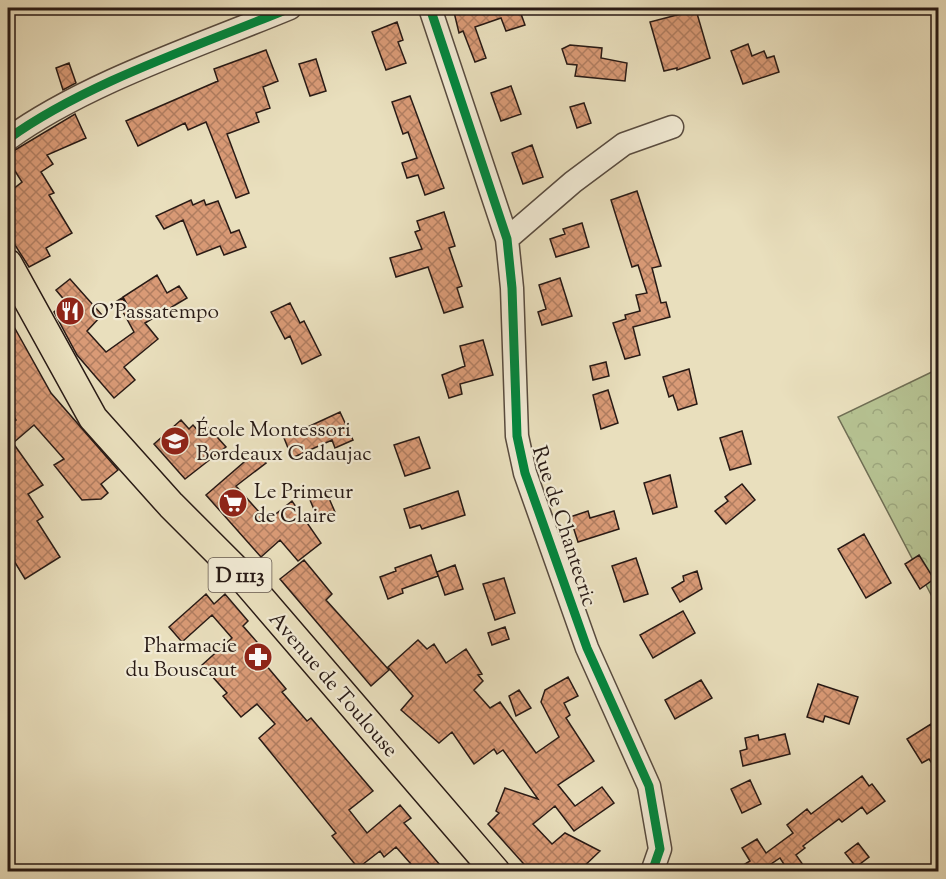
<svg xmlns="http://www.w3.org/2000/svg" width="946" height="879" font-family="'Sorts Mill Goudy',serif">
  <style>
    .forest { fill: url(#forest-crowns); stroke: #6f6e54; stroke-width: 1.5 }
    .building { fill: url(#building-cross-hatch); stroke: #281a15; stroke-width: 1.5 }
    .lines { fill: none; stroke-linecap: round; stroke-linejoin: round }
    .minor-casing { stroke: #584b3f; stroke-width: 25 }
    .major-casing { stroke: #281a15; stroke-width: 31 }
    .minor { stroke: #f1ead4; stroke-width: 22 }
    .major { stroke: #e9dfbd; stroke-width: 28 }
    .cycleway-casing { stroke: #f1ead4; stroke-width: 13 }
    .cycleway { stroke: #00873e; stroke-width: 9 }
    .labels { text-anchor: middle; stroke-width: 4.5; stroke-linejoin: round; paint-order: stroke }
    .shield { fill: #f1ead4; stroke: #64584e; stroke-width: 1.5 }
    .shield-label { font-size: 20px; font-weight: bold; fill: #281a15 }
    .poi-label { font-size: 21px; fill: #281a15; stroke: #f1ead4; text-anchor: start }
    .street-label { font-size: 21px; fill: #281a15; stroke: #f1ead4 }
  </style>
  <defs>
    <pattern id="forest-crowns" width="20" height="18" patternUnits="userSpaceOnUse" patternTransform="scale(1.5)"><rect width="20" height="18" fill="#b6c292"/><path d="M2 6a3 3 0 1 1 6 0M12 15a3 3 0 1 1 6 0" fill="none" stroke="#9ca67d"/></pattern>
    <pattern id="building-cross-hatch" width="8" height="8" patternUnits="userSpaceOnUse" patternTransform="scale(1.5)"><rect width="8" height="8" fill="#d99a76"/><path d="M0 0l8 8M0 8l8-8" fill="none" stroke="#b07d60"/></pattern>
  </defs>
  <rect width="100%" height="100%" fill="#e9dfbd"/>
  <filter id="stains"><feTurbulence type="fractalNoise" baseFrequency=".00333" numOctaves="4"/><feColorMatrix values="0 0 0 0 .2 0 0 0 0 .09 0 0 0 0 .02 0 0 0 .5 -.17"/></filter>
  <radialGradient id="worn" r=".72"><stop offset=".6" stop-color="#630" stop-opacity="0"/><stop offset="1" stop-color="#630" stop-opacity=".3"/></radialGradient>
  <path class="forest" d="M938,369v239l-100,-191z"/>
  <path class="building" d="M453,8h72l-5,3 5,14 -19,6 -5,-13 -26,9 11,31 -11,4 -12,-31 -4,2z
    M696,10l14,48 -33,12v-2l-13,3 -14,-49z
    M397,22l6,18 -5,2 8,21 -20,7 -14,-38z
    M748,44l4,12 12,-5 3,7 7,-2 5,16 -36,12 -12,-33z
    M570,45l32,3 -1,10 26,5 -2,18 -50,-5 2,-11 -10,-1 -5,-15z
    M266,50l12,31 -15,6 7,21 -14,5 3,9 -32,12 22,59 -13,5 -30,-76 -18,8 -3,-7 -47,23 -12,-25 92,-40 -4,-12z
    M316,59l10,32 -16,5 -11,-32z
    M69,63l7,20 -13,7 -7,-22z
    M511,86l10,28 -20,7 -10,-28z
    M410,96l34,92 -19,7 -7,-20 -11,3 -5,-15 15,-5 -9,-26 -5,2 -11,-32z
    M584,103l7,20 -14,5 -7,-21z
    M75,114l11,24 -39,17 6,9 -12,8 13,21 -5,2 23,38 -26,15 4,8 -21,11 -21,-33v-41l14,-11 -14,-22v-8l7,-2z
    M532,145l11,32 -20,7 -11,-31z
    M637,191l24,75 -9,2 9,35 5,-1 4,15 -37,10 7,28 -15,4 -12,-36 13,-4 -1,-4 15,-4 -4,-16 11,-2 -9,-28 -6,2 -21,-67z
    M191,200l2,5 11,-5 2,5 12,-4 13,32 8,-3 7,17 -22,8 -4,-9 -23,9 -14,-35 -19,9 -8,-13z
    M444,212l11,34 -6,2 13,38 -5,2 6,19 -19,6 -16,-46 -32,10 -6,-19 32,-9 -7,-17 5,-2 -3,-9z
    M582,223l7,24 -33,10 -6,-18 15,-5 -2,-5z
    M157,275l10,18 12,-7 8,12 -42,25 13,16 -34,28 11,13 -21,18 -37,-43 -23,-43 12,-10 -10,-12 14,-11 32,36 -15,16 19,21 28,-20 -17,-31 5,-3 5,6 -4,-7z
    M560,278l12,38 -30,9 -4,-13 8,-3 -7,-24z
    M290,303l10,20 4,-2 17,34 -19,9 -12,-28 -5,3 -14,-27z
    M8,316l43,77 67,77 -17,14 7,9 -7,6 -19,1 -28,-35 10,-6 -30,-34 -21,18 30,42 -15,9 15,23 -6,4 23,36 -35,22 -17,-28v-125l8,-6 -8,-13z
    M483,340l10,35 -33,9 2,10 -13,4 -7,-23 23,-9 -5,-20z
    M606,362l3,14 -16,4 -3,-14z
    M689,369l8,35 -19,6 -5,-15 -4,2 -6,-20z
    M608,390l10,33 -17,6 -8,-34z
    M340,412l13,28 -18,8 -3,-8 -40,18 -8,-20z
    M181,420l8,9 4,-4 8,9 8,-6 17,19 -41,32 -31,-35z
    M742,431l9,33 -21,6 -10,-32z
    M419,437l11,31 -25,8 -11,-31z
    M257,451l9,12 -30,23 31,35 25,-20 29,42 -23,18 -18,-21 -19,17 -55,-62z
    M670,475l7,32 -24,7 -9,-31z
    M742,484l13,16 -29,24 -11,-13 13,-10 -3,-4z
    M458,491l7,24 -43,14 -2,-4 -10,3 -6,-19z
    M321,495l2,4 5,-3 7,16 -17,7 -8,-19z
    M588,511l2,7 24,-7 5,18 -41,13 -8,-25z
    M864,534l27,49 -25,15 -28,-49z
    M431,555l7,21 -36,13 1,4 -15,6 -8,-22 16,-6 -1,-3z
    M919,555l15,24 -14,10 -15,-25z
    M636,558l12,36 -24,8 -12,-36z
    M304,560l28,34 -6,6 63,70 -18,16 -91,-107z
    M455,565l8,24 -18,6 -8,-23z
    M697,571l5,18 -22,13 -8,-14 12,-7 -1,-5z
    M504,578l11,35 -20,7 -12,-36z
    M206,594l8,10 11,-10 23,27 -5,5 28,32 -6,6 21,25 -4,3 25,29 4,-3 62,73 -24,19 18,23 33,-28 11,13 -7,5 42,49h-28l-22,-25 -12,10 -4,-6 -22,17 -26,-32 4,-3 -77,-95 16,-14 -18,-20 -16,13 -18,-21 4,-3 -25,-28 30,-27 -20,-23 -30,27 -13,-15z
    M683,611l12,22 -42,25 -13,-23z
    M505,627l4,12 -17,6 -4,-12z
    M418,640l9,9 7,-5 12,19 20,-14 16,25 -4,1 5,6 -9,9 16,18 10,-6 36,51 23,-16 -18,-35 4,-12 23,-13 10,19 -14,7 6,12 -4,3 28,43 -36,24 17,21 27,-19 12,16 -40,28 -19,-25 -22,18 19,20 13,-11 35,18 -22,21h-47l-43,-48 11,-11 -3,-2 9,-23 33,11 -35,-49 -6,4 -3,-5 -20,15 -22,-32 -13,11 -38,-33 12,-14 -25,-29z
    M701,680l11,18 -37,21 -10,-19z
    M818,684l40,13 -9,27 -24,-8 -2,6 -16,-5z
    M519,690l12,18 -15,8 -7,-20z
    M931,724l8,11v39l-10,-15 -7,4 -15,-24z
    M785,734l5,20 -47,12 -3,-15 7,-2 -2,-11 13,-3 1,5z
    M862,776l7,10 3,-2 13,17 -18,13 -5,-7 -20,15 -3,-3 -36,27 2,2 -9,7 12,17h-19l-9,-14 -21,14h-27l18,-11 -8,-13 15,-9 9,14 27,-20 -6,-8 20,-16 4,5z
    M750,780l11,24 -19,9 -11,-24z
    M858,843l11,14 -13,10 -11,-14z"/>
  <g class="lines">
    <g class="minor-casing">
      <path id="minor" d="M430,8l77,231 5,49 5,148 8,37 62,175 62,138 11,63 -8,23
        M8,139c77,-56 193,-94 282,-131
        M507,239l66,-57 51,-38 48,-17"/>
    </g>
    <g class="major-casing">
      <path id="major" d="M8,264l85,154 78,87 66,66 259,301"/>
    </g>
    <use href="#minor" class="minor"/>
    <use href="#major" class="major"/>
    <g class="cycleway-casing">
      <path id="cycleway" d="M430,8l77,231 5,49 5,148 8,37 62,175 62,138 11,63 -8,23
        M8,139c77,-56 193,-94 282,-131"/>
    </g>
    <use href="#cycleway" class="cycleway"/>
  </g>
  <defs>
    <g id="restaurant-disc" transform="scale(1.5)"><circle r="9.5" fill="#8f2418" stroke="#f1ead4"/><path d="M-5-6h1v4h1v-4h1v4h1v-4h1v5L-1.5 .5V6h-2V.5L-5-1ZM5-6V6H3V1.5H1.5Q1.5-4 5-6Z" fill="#fff"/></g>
    <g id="school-disc" transform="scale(1.5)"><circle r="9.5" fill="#8f2418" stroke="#f1ead4"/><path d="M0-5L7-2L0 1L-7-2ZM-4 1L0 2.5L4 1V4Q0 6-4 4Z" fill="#fff"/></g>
    <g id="supermarket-disc" transform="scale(1.5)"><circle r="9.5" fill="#8f2418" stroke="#f1ead4"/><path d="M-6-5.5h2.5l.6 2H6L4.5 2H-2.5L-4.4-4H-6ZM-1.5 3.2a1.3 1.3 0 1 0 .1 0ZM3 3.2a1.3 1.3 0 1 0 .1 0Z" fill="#fff"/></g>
    <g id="pharmacy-disc" transform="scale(1.5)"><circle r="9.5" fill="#8f2418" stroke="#f1ead4"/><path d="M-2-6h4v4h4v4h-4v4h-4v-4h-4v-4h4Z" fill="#fff"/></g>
  </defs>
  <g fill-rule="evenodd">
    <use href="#restaurant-disc" x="70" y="311"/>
    <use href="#school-disc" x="175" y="441"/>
    <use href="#supermarket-disc" x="233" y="503"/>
    <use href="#pharmacy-disc" x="258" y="657"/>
  </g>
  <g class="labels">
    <rect class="shield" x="208.5" y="558" width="63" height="34" rx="4.5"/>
    <g class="shield-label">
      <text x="240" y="582">D 1113</text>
    </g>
    <g class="poi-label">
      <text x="91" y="318">O'Passatempo</text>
      <text x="196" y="436">École Montessori<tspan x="196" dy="24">Bordeaux Cadaujac</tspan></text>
      <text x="254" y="498">Le Primeur<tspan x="254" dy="24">de Claire</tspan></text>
      <text x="237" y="652" text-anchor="end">Pharmacie<tspan x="237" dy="24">du Bouscaut</tspan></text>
    </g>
    <g class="street-label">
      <text transform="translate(565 526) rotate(72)" y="7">Rue de Chantecric</text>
      <text transform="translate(334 684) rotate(49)" y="7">Avenue de Toulouse</text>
    </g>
  </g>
  <rect width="946" height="879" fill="none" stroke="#e9dfbd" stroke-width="30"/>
  <rect x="9" y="9" width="928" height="861" fill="none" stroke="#281a15" stroke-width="3"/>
  <rect x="15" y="15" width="916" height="849" fill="none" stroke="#281a15" stroke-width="1.5"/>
  <rect width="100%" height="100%" filter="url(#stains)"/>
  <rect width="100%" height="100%" fill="url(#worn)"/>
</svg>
